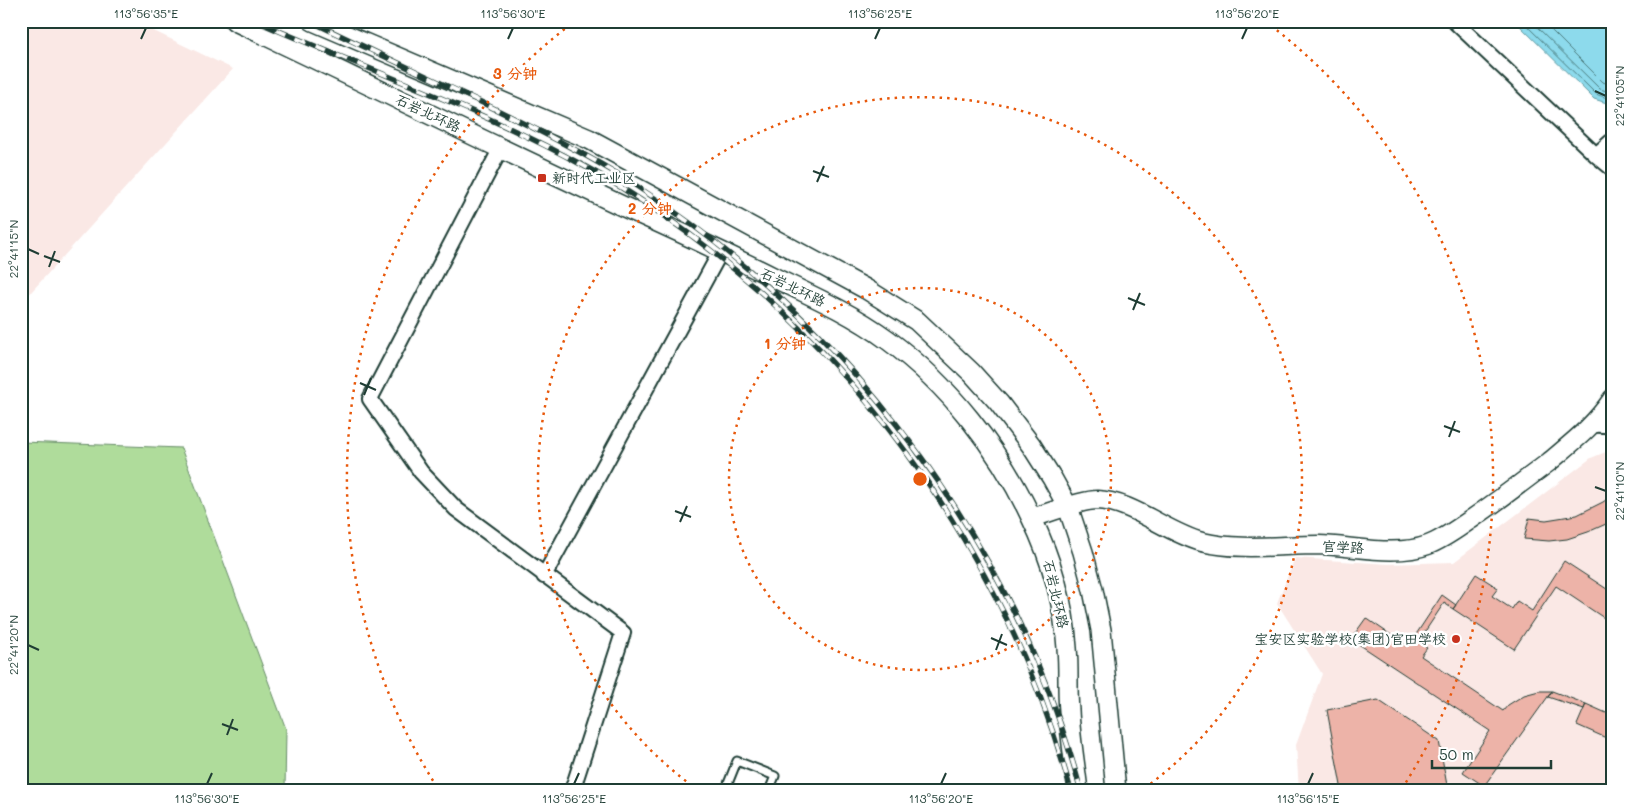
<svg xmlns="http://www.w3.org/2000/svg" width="1634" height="812" font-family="Mali,'LXGW WenKai TC',sans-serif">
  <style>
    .built { fill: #fae8e5 }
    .green { fill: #afdc9b; stroke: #678c68 }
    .water { fill: #8ddaec; stroke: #619ba2 }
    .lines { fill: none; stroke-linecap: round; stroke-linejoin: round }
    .shore { stroke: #4b7c7e; stroke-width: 1 }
    .building { fill: #edb3a8; stroke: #1f3d34 }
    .service-casing { stroke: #1f3d34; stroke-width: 11 }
    .minor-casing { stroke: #1f3d34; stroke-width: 18 }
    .tertiary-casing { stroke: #1f3d34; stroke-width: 21 }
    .secondary-casing { stroke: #1f3d34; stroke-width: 22 }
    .service { stroke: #fff; stroke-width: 7 }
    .minor { stroke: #fff; stroke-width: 14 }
    .tertiary { stroke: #fff; stroke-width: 18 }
    .secondary { stroke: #fff; stroke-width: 19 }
    .rail-casing { stroke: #1f3d34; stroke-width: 5.5 }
    .rail { stroke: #fff; stroke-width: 4; stroke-dasharray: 11; stroke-linecap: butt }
    .ticks { fill: none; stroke: #1f3d34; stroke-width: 2 }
    .ring { fill: none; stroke: #e8590c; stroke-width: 2.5; stroke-dasharray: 2.5 5 }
    .poi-dot { fill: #c8321e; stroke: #fff; stroke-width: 2 }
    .labels { text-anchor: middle; stroke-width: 5; stroke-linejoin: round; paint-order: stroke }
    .street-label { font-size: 14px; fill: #1f3d34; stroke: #fff }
    .poi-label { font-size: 14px; fill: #1f3d34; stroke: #fff; text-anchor: start }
    .centre { fill: #e8590c; stroke: #fff; stroke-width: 2.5 }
    .ring-label { font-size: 15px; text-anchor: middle; font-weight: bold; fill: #e8590c; stroke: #fff; stroke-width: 5; stroke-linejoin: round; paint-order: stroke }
    .neatline { fill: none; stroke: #1f3d34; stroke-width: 2 }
    .ticks-label { font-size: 12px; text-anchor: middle; fill: #1f3d34 }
  </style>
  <rect width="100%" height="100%" fill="#fff"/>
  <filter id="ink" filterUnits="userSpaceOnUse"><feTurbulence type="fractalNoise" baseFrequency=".02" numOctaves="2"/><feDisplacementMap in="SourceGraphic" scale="10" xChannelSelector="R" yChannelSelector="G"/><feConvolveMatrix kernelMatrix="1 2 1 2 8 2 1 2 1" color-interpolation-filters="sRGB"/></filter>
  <g filter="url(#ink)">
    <path class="built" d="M21,21h112l100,48 -210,232 -2,3z
      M1613,449v342h-314l-3,-46 26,-71 -45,-71 18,-45 93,6 66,-2 137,-104z"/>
    <path class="green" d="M21,442l160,6 105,281 -1,62h-264z"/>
    <path class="water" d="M1515,21h97l1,84 -19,-6z"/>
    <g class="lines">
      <path class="shore" d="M1522,21l74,73 17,6
        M1531,21l69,68 13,4
        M1542,21l61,61 10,4"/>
    </g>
    <path class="building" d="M1613,495v24l-7,5 -18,8 -21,7 -18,2 -25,-2 5,-21 17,2 31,-5 26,-13z
      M1564,561l49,32v31l-57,-38 -42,63 -61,-40 23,-35 22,14 -6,8 20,13 5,-8 15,10z
      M1442,595l14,10 -3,4 -9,-6 -26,39 -5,-3z
      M1366,618l41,28 5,-8 15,10 -6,8 82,55 5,-6 16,-10 15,-4h13l-68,95 -21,-14 27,-41 -139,-92z
      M1552,691l34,13 -2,5 -36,-12z
      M1378,700l61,41 9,50h-106l-15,-81z
      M1586,704l27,12v25l-36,-16z"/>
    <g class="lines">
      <g class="service-casing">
        <path id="service" d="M1592,428l21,1
          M725,791l12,-30 38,15 -6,15"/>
      </g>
      <g class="minor-casing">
        <path id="minor" d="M1454,21l142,134 17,14
          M501,148l-131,251 51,73 35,37 167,124 -51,158
          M1596,155l17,-15
          M544,576l177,-325"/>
      </g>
      <g class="tertiary-casing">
        <path id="tertiary" d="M1032,518c16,-5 49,-18 65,-18 35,1 70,33 105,42 38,9 78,3 117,3 34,1 77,12 109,0 16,-6 30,-17 45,-27 26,-18 51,-37 76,-56 25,-21 45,-36 64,-64"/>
      </g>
      <g class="secondary-casing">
        <path id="secondary" d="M235,21c133,63 265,128 398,190 49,22 98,45 146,69 38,18 75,35 109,60 61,45 111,109 143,177 20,41 33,86 36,131 2,21 0,42 2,62 1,27 6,54 9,81
          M313,21l276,118 277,150 51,32 55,52 27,30 32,42 21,33 16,29 15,45 10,38 8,40 15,161"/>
      </g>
      <use href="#service" class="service"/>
      <use href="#minor" class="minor"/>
      <use href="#tertiary" class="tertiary"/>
      <use href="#secondary" class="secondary"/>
      <g class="rail-casing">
        <path id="rail" d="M256,21c109,48 223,87 328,145 36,19 71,43 104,67 185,137 322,336 383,558
          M310,21c58,28 117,55 175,83 51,25 102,50 150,81 216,140 379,357 446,606"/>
      </g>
      <use href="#rail" class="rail"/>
    </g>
  </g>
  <path class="ticks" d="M141,39l5,-11M508,39l5,-11M875,39l5,-11M1242,39l5,-11M1595,91l11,5M813,171l16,6M817,182l7,-16M28,249l11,5M44,256l16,6M49,267l6,-16M1128,298l17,7M1133,310l7,-17M360,383l16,7M364,395l7,-17M1444,426l16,6M1449,437l6,-16M1595,487l11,4M675,511l16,6M680,522l7,-16M991,638l16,7M28,645l11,5M996,650l6,-16M222,724l16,6M227,735l6,-16M207,784l5,-11M574,784l5,-11M941,784l5,-11M1308,784l5,-11"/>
  <g class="ring">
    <circle cx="920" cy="479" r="191"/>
    <path d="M698 790A382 382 0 1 1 1142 790"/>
    <path d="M437 787A573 573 0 0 1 575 21M1265 21A573 573 0 0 1 1403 787"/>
  </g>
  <g class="poi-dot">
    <rect x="537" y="173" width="10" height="10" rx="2.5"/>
    <circle cx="1456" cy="639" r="5"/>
  </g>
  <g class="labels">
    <g class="street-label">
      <text transform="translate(428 113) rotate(25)" y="5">石岩北环路</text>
      <text transform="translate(793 287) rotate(26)" y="5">石岩北环路</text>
      <text transform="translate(1343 547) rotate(3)" y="5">官学路</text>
      <text transform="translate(1056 594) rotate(77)" y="5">石岩北环路</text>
    </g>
    <g class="poi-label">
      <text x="552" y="183">新时代工业区</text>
      <text x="1446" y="644" text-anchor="end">宝安区实验学校(集团)官田学校</text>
    </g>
  </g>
  <circle cx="920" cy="479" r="8" class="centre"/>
  <g class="ring-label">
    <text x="515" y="79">3 分钟</text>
    <text x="650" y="214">2 分钟</text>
    <text x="785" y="349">1 分钟</text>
  </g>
  <rect width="1634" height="812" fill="none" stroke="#fff" stroke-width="55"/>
  <path d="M1432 760v8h119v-8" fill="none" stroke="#1f3d34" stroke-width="2.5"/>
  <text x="1439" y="760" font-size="15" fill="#1f3d34" stroke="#ffffff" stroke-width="4" paint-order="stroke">50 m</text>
  <rect x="28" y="28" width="1578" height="756" class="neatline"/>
  <g class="ticks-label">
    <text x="146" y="18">113°56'35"E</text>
    <text x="513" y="18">113°56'30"E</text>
    <text x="880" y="18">113°56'25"E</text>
    <text x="1247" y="18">113°56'20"E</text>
    <text transform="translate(1620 96) rotate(-90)" y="4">22°41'05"N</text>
    <text transform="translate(14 249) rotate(-90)" y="4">22°41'15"N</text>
    <text transform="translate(1620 491) rotate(-90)" y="4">22°41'10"N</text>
    <text transform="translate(14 645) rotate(-90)" y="4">22°41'20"N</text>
    <text x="207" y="803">113°56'30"E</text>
    <text x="574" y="803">113°56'25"E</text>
    <text x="941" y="803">113°56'20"E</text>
    <text x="1308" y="803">113°56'15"E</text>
  </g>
</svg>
